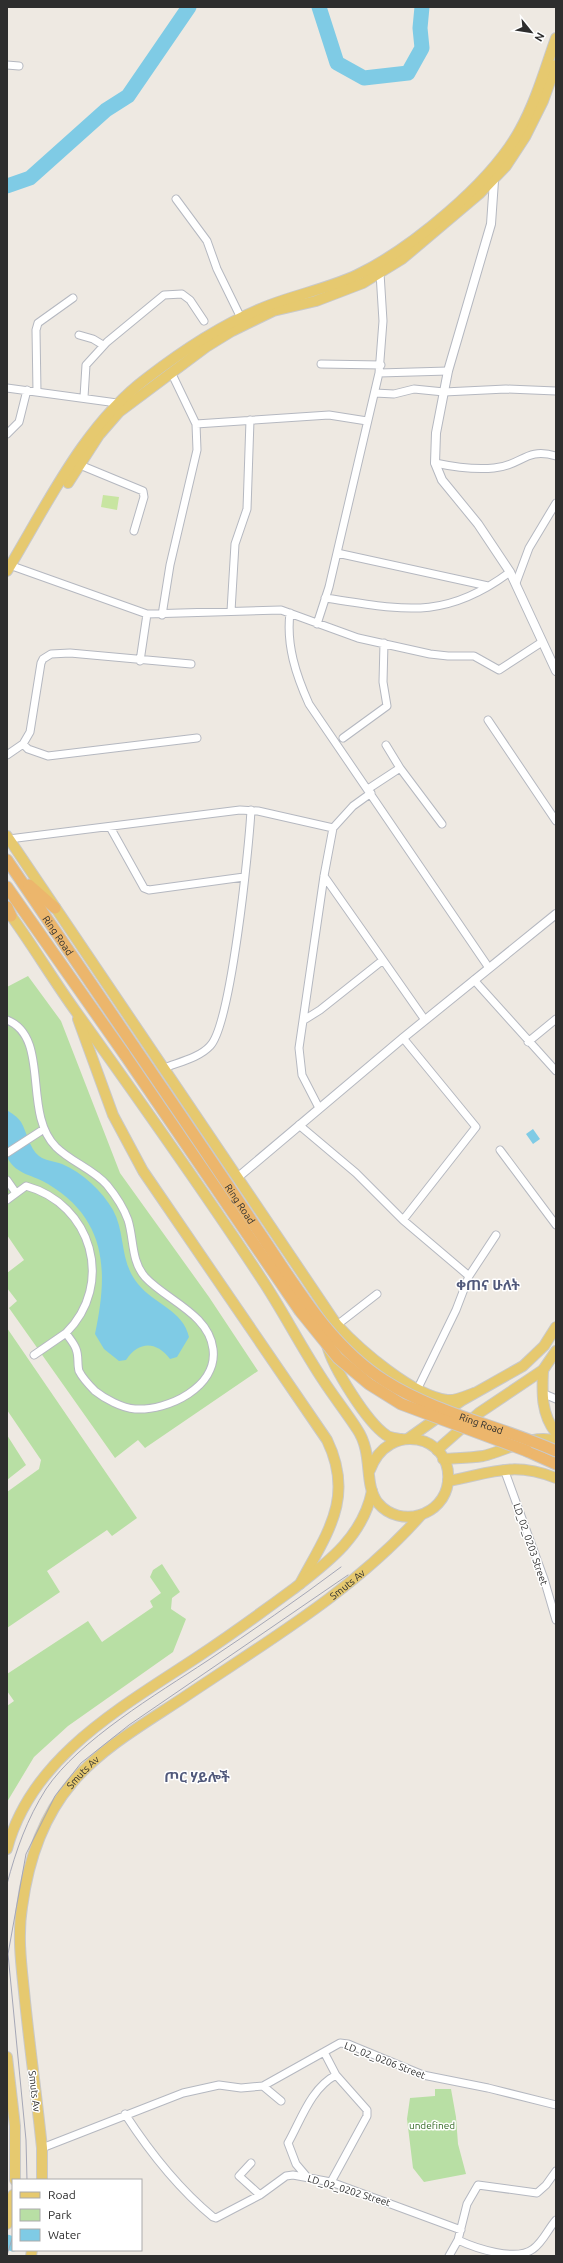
<svg xmlns="http://www.w3.org/2000/svg" width="563" height="2263" font-family="Ubuntu,'Noto Sans Ethiopic',sans-serif">
  <style>
    .green { fill: #b8dfa4 }
    .pitch { fill: #c8e5a1 }
    .water { fill: #7fcbe5 }
    .lines { fill: none; stroke-linecap: round; stroke-linejoin: round }
    .river { stroke: #7fcbe5; stroke-width: 15 }
    .minor-casing { stroke: #b5b8c0; stroke-width: 9 }
    .tertiary-casing { stroke: #b5b8c0; stroke-width: 10 }
    .primary-casing { stroke: #c9c9c9; stroke-width: 12 }
    .trunk-casing { stroke: #c9c9c9; stroke-width: 13 }
    .minor { stroke: #fff; stroke-width: 7 }
    .tertiary { stroke: #fff; stroke-width: 8 }
    .primary { stroke: #e6c96f; stroke-width: 10 }
    .trunk { stroke: #ecb66c; stroke-width: 11 }
    .tram { stroke: #a5a7b6; stroke-width: 1 }
    .trunk-bridge-casing { stroke: #c9c9c9; stroke-width: 13; stroke-linecap: butt }
    .trunk-bridge { stroke: #ecb66c; stroke-width: 11 }
    .labels { text-anchor: middle; stroke-width: 3; stroke-linejoin: round; paint-order: stroke }
    .street-label { font-size: 10px; fill: #2e2e2e; stroke: #fff }
    .park-label { font-size: 10px; fill: #316722; stroke: #fff }
    .district-label { font-size: 14px; font-weight: bold; fill: #51597b; stroke: #fff }
  </style>
  <rect width="100%" height="100%" fill="#eee9e2"/>
  <path class="green" d="M28,976l33,45 59,152 89,124 49,74 -113,77 -7,-8 -23,18 -106,-150 8,-7 -10,-13v-15l17,-13 -17,-25v-248z
    M7,1328l130,190 -25,18 -5,-6 -60,41 13,21 -53,36v-136l32,-23 2,-9 -34,-50z
    M7,1435l19,30 -19,15z
    M162,1564l18,28 -8,6 -1,11 15,10 -13,33 -105,74 -34,31 -27,45v-96l7,-5 -7,-10v-17l81,-53 14,21 51,-35 -3,-6 11,-8 -11,-16 3,-7z
    M435,2089h16l5,28 2,27 8,30 -42,8 -11,-14 -6,-49 3,-21 25,-2z"/>
  <path class="pitch" d="M103,495l16,2 -2,13 -16,-3z"/>
  <path class="water" d="M7,1110c4,3 11,7 14,12 6,10 8,26 18,34 7,5 15,5 23,8 21,9 40,27 51,46 13,24 6,51 25,74 16,20 45,26 51,53l-12,20 -7,2c-14,-18 -31,-18 -44,1l-7,1 -15,-12 -9,-15c13,-61 13,-114 -47,-150 -14,-9 -31,-9 -40,-25 -4,-8 -1,-39 -1,-49z
    M533,1129l7,10 -7,5 -7,-10z"/>
  <g class="lines">
    <path class="river" d="M319,7l18,56 27,15 44,-5 14,-25 -2,-20 2,-21
      M7,186l23,-8 76,-68 22,-14 61,-89
      M7,2242l6,2"/>
    <g class="minor-casing">
      <path id="minor" d="M7,65l12,1
        M176,199l31,42 10,28 24,49
        M79,335l14,4 10,6
        M321,364l60,1
        M379,373l69,-2
        M7,388l110,15
        M37,392l-1,-62 2,-7 35,-25
        M375,393l19,1 20,-5 30,3 62,-3 50,2
        M84,397l2,-32 21,-23 57,-47 18,-1 8,6 14,21
        M196,424l133,-9 38,6
        M7,434l12,-12 8,-32
        M435,463c19,4 40,7 59,5 28,-2 31,-21 62,-12
        M80,465l63,26 1,6 -10,34
        M337,553l151,33
        M15,567l132,47 134,-4 77,28 72,16 18,2h26l25,14 43,-28
        M516,583l13,-35 27,-45
        M325,598c76,11 118,24 185,-26
        M231,611l4,-67 12,-35 3,-89
        M290,613c-4,32 6,62 19,91l180,264
        M162,615l8,-50 27,-115 -1,-26 -25,-52
        M317,624l12,-37 50,-214 4,-52 -3,-48 -3,-2
        M140,661l7,-47
        M488,720l68,101
        M343,738l44,-32 -4,-24 1,-39
        M23,744l5,5 20,7 149,-18
        M386,745l14,23
        M7,755l16,-11 7,-12 11,-69 2,-4 8,-5 19,-1 121,11
        M368,789l32,-21 42,56
        M110,827l34,61 5,2 95,-13
        M9,839l231,-29 18,1 75,17
        M383,960l42,60
        M474,980l82,91
        M7,1020c44,17 15,94 49,127 15,15 37,22 51,38 9,11 16,21 21,35 6,19 3,41 17,57 21,23 64,37 68,72 5,38 -45,62 -78,60 -13,-1 -30,-10 -40,-18 -5,-5 -13,-14 -16,-20 -2,-7 0,-15 -3,-22 -2,-6 -7,-11 -10,-16l-32,22
        M304,1020l16,-10 63,-50 -59,-84
        M528,1042l28,-23
        M164,1068c15,-6 35,-10 46,-22 21,-21 39,-198 41,-236
        M319,1108l-17,-33 -3,-27 25,-172 9,-48 20,-22 18,-13
        M299,1125l57,48 47,47 66,56
        M500,1150l56,75
        M7,1153l37,-24
        M7,1180l9,13
        M7,1200l19,-14c66,18 89,98 40,147
        M403,1220l73,-93 -73,-89
        M337,1325l40,-31
        M418,1388l38,-78 13,-34 27,-41
        M542,1393l14,6
        M504,1469l40,110 12,41
        M324,2052l12,23 31,35v6l-36,66
        M263,2086l18,15
        M125,2114c24,37 54,75 88,103l3,1 44,-23 26,-19 7,-1 38,7 130,48
        M42,2148l141,-55 36,-8 22,3 22,-2 77,-43 8,1 75,31 65,13 68,17
        M251,2163l-12,13 21,19
        M307,2177l-11,-13 -8,-21c13,-23 23,-55 48,-68
        M458,2240c17,8 58,22 75,9 10,-7 15,-20 23,-29
        M449,2256l9,-16 9,-36 11,-19 59,8 9,-8 10,-14"/>
    </g>
    <g class="tertiary-casing">
      <path id="tertiary" d="M492,177l2,4 -3,43 -43,147 -12,62 -1,30 7,17 36,44 32,48 46,99
        M237,1178l166,-140 153,-124"/>
    </g>
    <g class="primary-casing">
      <g id="primary">
        <path d="M68,483l31,-48 20,-23 87,-65 26,-16 41,-20 43,-10 47,-18 39,-24 77,-65 27,-28 19,-29 18,-36 13,-36"/>
        <path d="M7,571c40,-66 77,-146 140,-193 35,-27 81,-57 123,-73 29,-11 59,-17 87,-30 54,-26 134,-92 163,-145 16,-29 25,-61 36,-92"/>
        <path d="M7,836l330,489c23,25 76,71 110,75 9,1 19,-4 27,-7"/>
        <path d="M7,910c25,34 46,70 70,103 63,88 125,175 184,265 22,33 40,69 62,102 11,17 23,32 34,49 17,25 6,55 21,74 22,26 66,13 70,-21 5,-47 -60,-62 -78,-12"/>
        <path d="M78,1019l35,96 30,56 184,269c28,58 0,93 -27,144"/>
        <path d="M327,1345c6,23 40,77 59,90 4,3 10,3 15,4"/>
        <path d="M543,1370c-1,23 -2,44 13,63"/>
        <path d="M409,1438l52,-37 62,-35 21,-20 12,-19"/>
        <path d="M437,1450l42,-37 64,-43 13,-19"/>
        <path d="M443,1459c13,-1 27,-1 40,-3 23,-5 50,-23 73,-15"/>
        <path d="M448,1481c44,-8 64,-20 108,-3"/>
        <path d="M7,1849c24,-92 115,-142 189,-191 33,-22 65,-45 96,-68 35,-27 71,-53 80,-99"/>
        <path d="M7,2057l8,69v54"/>
        <path id="s1" d="M42,2180v-32c-5,-49 -12,-98 -17,-147 -3,-31 -8,-63 -3,-94 6,-45 21,-90 50,-124 29,-35 75,-61 111,-85 83,-56 172,-108 238,-183"/>
        <path d="M7,2224l6,-29"/>
        <path d="M31,2256l1,-6"/>
      </g>
    </g>
    <g class="trunk-casing">
      <g id="trunk">
        <path id="s2" d="M7,860l128,188"/>
        <path d="M29,885l26,23"/>
        <path d="M7,887l118,168"/>
        <path d="M7,907l4,9"/>
        <path d="M527,1451l29,13"/>
      </g>
    </g>
    <use href="#minor" class="minor"/>
    <use href="#tertiary" class="tertiary"/>
    <use href="#primary" class="primary"/>
    <use href="#trunk" class="trunk"/>
    <path class="tram" d="M7,1884c9,-34 20,-65 39,-95 33,-49 111,-95 161,-128 45,-30 90,-61 134,-94
      M27,2180l-1,-40 -18,-186 18,-100 29,-58 26,-33 48,-38 219,-150
      M7,2255l6,-19"/>
    <g class="trunk-bridge-casing">
      <g id="trunk-bridge">
        <path id="s3" d="M135,1048c41,60 82,120 122,181 37,54 71,116 128,152 52,33 115,45 171,70"/>
        <path d="M125,1055l175,256 38,47 31,26 32,20 126,47"/>
      </g>
    </g>
    <use href="#trunk-bridge" class="trunk-bridge"/>
  </g>
  <g class="labels">
    <g class="street-label">
      <text dy="4" stroke="none"><textPath href="#s2" startOffset="91">Ring Road</textPath></text>
      <text dy="4" stroke="none"><textPath href="#s3" startOffset="188">Ring Road</textPath></text>
      <text dy="4" stroke="none"><textPath href="#s3" startOffset="524">Ring Road</textPath></text>
      <text transform="translate(531 1544) rotate(71)" y="4">LD_02_0203 Street</text>
      <text dy="4" stroke="none"><textPath href="#s1" startOffset="750">Smuts Av</textPath></text>
      <text dy="4" stroke="none"><textPath href="#s1" startOffset="425">Smuts Av</textPath></text>
      <text transform="translate(385 2060) rotate(21)" y="4">LD_02_0206 Street</text>
      <text transform="translate(35 2091) rotate(83)" y="4">Smuts Av</text>
      <text transform="translate(349 2190) rotate(17)" y="4">LD_02_0202 Street</text>
    </g>
    <g class="park-label">
      <text x="432" y="2129">undefined</text>
    </g>
    <g class="district-label">
      <text x="488" y="1290">ቀጠና ሁለት</text>
      <text x="197" y="1782">ጦር ሃይሎች</text>
    </g>
  </g>
  <rect width="563" height="2263" fill="none" stroke="#2e2e2e" stroke-width="16"/>
  <rect x="12" y="2179" width="130" height="72" fill="#ffffff" stroke="#ababab"/>
  <rect x="20" y="2192" width="20" height="6" fill="#e6c96f" stroke="#ababab"/>
  <text x="48" y="2199" font-size="12" fill="#2e2e2e">Road</text>
  <rect x="20" y="2209" width="20" height="12" fill="#b8dfa4" stroke="#ababab"/>
  <text x="48" y="2219" font-size="12" fill="#2e2e2e">Park</text>
  <rect x="20" y="2229" width="20" height="12" fill="#7fcbe5" stroke="#ababab"/>
  <text x="48" y="2239" font-size="12" fill="#2e2e2e">Water</text>
  <g transform="translate(531 32) rotate(120)" stroke="#ffffff" stroke-width="3" paint-order="stroke">
  <path d="M0-3L7 15L0 10L-7 15Z" fill="#2e2e2e"/>
  <text y="-6" font-size="11" font-weight="bold" text-anchor="middle" fill="#2e2e2e">N</text>
  </g>
</svg>
